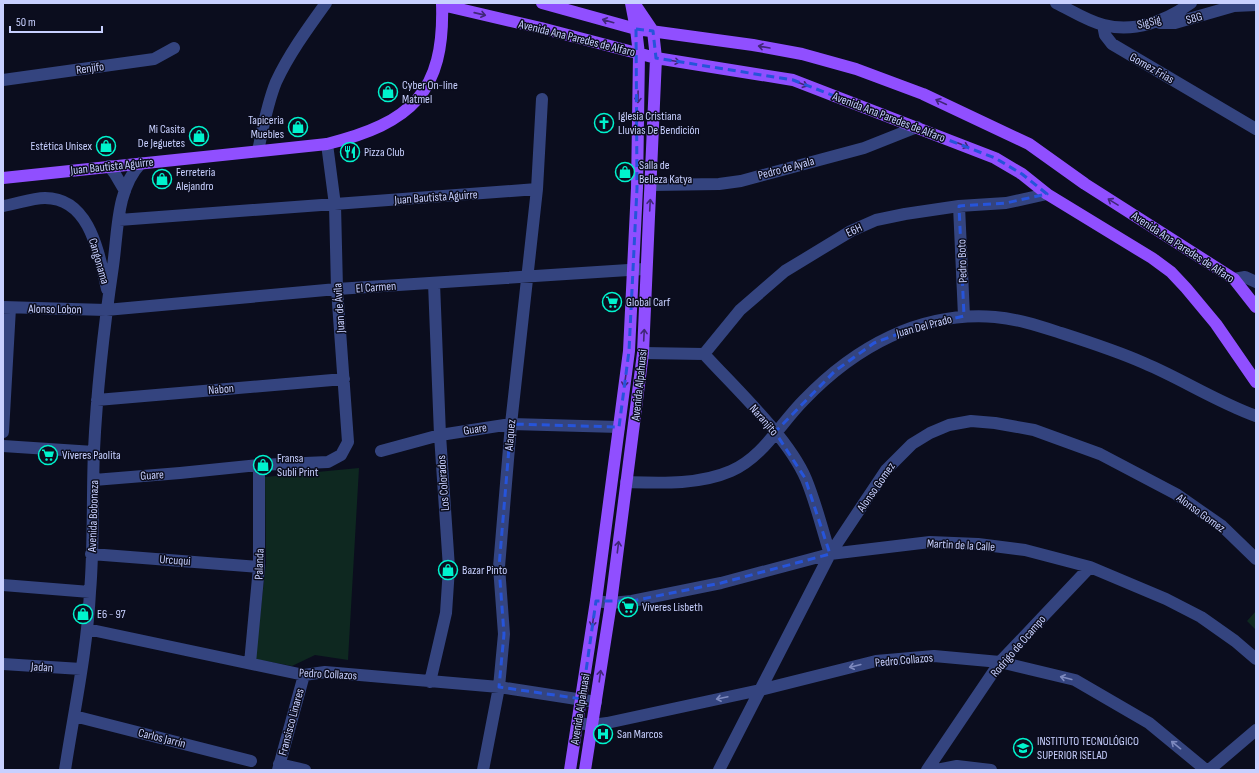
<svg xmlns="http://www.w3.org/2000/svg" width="1259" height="773" font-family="'Sofia Sans Condensed',sans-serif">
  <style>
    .green { fill: #0e2820 }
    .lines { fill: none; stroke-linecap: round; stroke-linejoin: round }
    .minor { stroke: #34447f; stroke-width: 12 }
    .major { stroke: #904fff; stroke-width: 12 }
    .oneway { stroke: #402778 }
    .oneway2 { stroke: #7e8abf }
    .marked { fill: none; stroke: #2654da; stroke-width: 3; stroke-dasharray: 8 5; stroke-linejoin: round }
    .labels { text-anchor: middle; stroke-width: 3; stroke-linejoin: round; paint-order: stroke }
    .street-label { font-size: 12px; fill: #c8d0ff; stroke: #0b0d1e }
    .poi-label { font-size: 12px; fill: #c8d0ff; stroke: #0b0d1e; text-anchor: start }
  </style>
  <rect width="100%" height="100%" fill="#0b0d1e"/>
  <path class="green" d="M359,468l-11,192 -33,-5 -23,11 -37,-7 11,-96 -1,-86z
    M1256,611v19l-9,-9z"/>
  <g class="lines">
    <path class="minor" d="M1056,3c15,7 31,18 48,22 30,8 62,-4 87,-22
      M1160,23h15l59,-17 22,-1
      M1103,25l2,10 7,9 144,85
      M3,80l151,-21 20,-11
      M258,151c5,-23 9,-47 18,-69 13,-28 32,-54 50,-79
      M109,166l6,8 10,17
      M651,185l68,-1 22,-3 123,-33 53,-21
      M3,206c13,-2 29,-8 42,-8 46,0 54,58 62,91
      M959,206l5,110
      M119,220l418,-31
      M1234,279l11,-2 11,5
      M3,307l103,3 231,-21 307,-20
      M643,353l61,1c31,34 84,83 102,125 10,24 16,50 24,75
      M704,354l36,-44 45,-39 66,-40 25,-11 29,-6 54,-8 47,-3 41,-9
      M97,400l247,-21
      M3,432l7,-124
      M3,446l91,6
      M381,451l59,-16 71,-11 108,3
      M94,480l86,-7 79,-8 69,-3 13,-7 7,-13 -11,-153 -2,-84 -8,-61
      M626,482c34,1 73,3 105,-11 32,-14 49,-47 73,-71 51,-53 116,-89 191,-83 23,2 44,9 66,16 28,9 56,18 83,30 38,16 73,39 112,53
      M91,554l168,13
      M3,585l87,7
      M596,601l15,2 21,-2 89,-18 109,-29 100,-12 48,2 47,6 65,17 76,32 35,18 34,24 21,18
      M87,629l217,46 21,-3 174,15 97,15
      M250,663l9,-96v-102
      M3,664l78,5
      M430,682l16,-69 3,-45 -9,-133 -6,-152
      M74,716l177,45
      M578,723l14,2 15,-2 153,-33 116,-29 58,-5 66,6 75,18 74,43 57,47
      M279,764l26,6
      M65,770c9,-59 22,-118 25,-178 4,-47 2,-94 4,-142 3,-62 10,-123 19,-184 5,-34 3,-77 28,-103
      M278,770l26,-95
      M483,770l16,-83 5,-53 -5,-67 12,-143 26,-235 5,-90
      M719,770l111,-216 56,-84 26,-26 18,-11 19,-8 22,-4 24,2 39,7 66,24 76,40 46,32 34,33
      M927,770l73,-108 90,-95
      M936,770l21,-4 34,4
      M1209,770l47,-40"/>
    <path class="major" d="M542,3l94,26 117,16 49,9 54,15 67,25 106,50 56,40 149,95 22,28
      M442,5l99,23 115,30 137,22 202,78 27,16 25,20 105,64 19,14 15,16 30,36 40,58
      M3,178l324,-34c84,-21 118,-51 115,-141
      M570,770l26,-169 33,-250 8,-163 2,-134 -3,-25 -5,-26
      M585,770l26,-167 32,-250 13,-295 -3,-27 -19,-28"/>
  </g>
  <defs><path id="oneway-shaft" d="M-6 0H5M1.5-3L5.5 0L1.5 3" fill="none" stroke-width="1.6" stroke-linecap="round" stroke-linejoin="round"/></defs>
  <g class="oneway">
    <use href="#oneway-shaft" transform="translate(480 14) rotate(13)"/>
    <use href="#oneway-shaft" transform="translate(608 21) rotate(-164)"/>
    <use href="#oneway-shaft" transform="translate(764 47) rotate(-170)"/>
    <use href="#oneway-shaft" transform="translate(674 61) rotate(9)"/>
    <use href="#oneway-shaft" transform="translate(802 84) rotate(21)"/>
    <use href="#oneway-shaft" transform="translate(638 97) rotate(91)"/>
    <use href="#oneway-shaft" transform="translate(941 102) rotate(-155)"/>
    <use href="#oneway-shaft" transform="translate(963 145) rotate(22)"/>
    <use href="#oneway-shaft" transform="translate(1113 202) rotate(-148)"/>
    <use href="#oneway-shaft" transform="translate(650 205) rotate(-87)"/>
    <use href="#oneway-shaft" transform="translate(644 335) rotate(-87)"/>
    <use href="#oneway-shaft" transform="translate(625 381) rotate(98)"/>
    <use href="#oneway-shaft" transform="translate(618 547) rotate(-83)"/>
    <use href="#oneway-shaft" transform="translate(593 621) rotate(98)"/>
    <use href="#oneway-shaft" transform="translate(600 676) rotate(-82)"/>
  </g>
  <g class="oneway2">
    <use href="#oneway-shaft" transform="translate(855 666) rotate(166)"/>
    <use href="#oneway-shaft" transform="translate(1066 678) rotate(-166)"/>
    <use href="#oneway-shaft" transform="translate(722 698) rotate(168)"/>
    <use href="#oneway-shaft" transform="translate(1176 745) rotate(-141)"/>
  </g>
  <path class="marked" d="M636,29l17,2 3,27 137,22 202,78 27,16 25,20 -41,9 -47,3 5,110 -45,10 -45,17 -39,28 -60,61 30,46 25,76 -109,29 -89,18h-36l-14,98 -83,-12 5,-53 -5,-67 12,-143 108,3 10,-76 8,-163z"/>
  <defs>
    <g id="shop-ring" transform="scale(1)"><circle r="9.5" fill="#0b0d1e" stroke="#00f3cd" stroke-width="1.5"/><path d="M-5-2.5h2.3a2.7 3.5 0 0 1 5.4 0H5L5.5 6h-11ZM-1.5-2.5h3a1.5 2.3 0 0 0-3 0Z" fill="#00f3cd"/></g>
    <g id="church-ring" transform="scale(1)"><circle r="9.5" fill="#0b0d1e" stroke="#00f3cd" stroke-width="1.5"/><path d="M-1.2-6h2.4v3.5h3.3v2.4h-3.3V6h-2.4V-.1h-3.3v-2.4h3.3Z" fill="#00f3cd"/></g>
    <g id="restaurant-ring" transform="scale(1)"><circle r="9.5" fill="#0b0d1e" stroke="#00f3cd" stroke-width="1.5"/><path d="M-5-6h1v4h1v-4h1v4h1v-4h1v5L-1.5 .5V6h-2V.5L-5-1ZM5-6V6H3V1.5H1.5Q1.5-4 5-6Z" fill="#00f3cd"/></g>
    <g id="supermarket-ring" transform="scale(1)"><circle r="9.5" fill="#0b0d1e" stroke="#00f3cd" stroke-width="1.5"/><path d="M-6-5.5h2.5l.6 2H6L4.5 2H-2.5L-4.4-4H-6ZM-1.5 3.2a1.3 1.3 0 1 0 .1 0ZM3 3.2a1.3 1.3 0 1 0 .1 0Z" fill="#00f3cd"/></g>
    <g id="hospital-ring" transform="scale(1)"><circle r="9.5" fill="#0b0d1e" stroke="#00f3cd" stroke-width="1.5"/><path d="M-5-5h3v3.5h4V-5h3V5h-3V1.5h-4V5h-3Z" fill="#00f3cd"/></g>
    <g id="university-ring" transform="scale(1)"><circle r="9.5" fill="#0b0d1e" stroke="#00f3cd" stroke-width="1.5"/><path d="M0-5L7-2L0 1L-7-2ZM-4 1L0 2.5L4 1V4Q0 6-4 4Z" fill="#00f3cd"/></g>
  </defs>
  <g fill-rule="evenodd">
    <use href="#shop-ring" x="388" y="92"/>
    <use href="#church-ring" x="604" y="123"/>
    <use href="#shop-ring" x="298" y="127"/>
    <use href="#shop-ring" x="199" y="136"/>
    <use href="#shop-ring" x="106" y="146"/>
    <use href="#restaurant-ring" x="350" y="152"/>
    <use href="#shop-ring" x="625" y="172"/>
    <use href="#shop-ring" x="162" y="179"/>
    <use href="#supermarket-ring" x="612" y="302"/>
    <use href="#supermarket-ring" x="48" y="455"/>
    <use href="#shop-ring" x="263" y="465"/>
    <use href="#shop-ring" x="448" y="570"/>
    <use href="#supermarket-ring" x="628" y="607"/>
    <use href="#shop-ring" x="83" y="614"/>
    <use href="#hospital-ring" x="603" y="734"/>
    <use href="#university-ring" x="1023" y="748"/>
  </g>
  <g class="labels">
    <g class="street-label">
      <text transform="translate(1194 18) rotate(-16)" y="4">S8G</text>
      <text transform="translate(1149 22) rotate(-14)" y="4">SigSig</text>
      <text transform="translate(577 38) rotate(14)" y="4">Avenida Ana Paredes de Alfaro</text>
      <text transform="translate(90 68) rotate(-8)" y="4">Renjifo</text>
      <text transform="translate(1152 68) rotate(30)" y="4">Gomez Frias</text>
      <text transform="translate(889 117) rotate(21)" y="4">Avenida Ana Paredes de Alfaro</text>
      <text transform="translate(112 166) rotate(-6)" y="4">Juan Bautista Aguirre</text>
      <text transform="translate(786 168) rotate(-15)" y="4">Pedro de Ayala</text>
      <text transform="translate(436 197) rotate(-4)" y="4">Juan Bautista Aguirre</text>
      <text transform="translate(854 230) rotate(-25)" y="4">E6H</text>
      <text transform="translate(1183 247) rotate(33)" y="4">Avenida Ana Paredes de Alfaro</text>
      <text transform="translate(99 261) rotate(74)" y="4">Cangonama</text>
      <text transform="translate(962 261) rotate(-92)" y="4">Pedro Boto</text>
      <text transform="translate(376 287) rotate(-4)" y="4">El Carmen</text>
      <text transform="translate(339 308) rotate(-94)" y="4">Juan de Ávila</text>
      <text transform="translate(55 309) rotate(1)" y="4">Alonso Lobon</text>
      <text transform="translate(924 326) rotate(-15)" y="4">Juan Del Prado</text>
      <text transform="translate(639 385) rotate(-84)" y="4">Avenida Alpahuasi</text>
      <text transform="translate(221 389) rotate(-5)" y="4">Nabon</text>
      <text transform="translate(764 420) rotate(49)" y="4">Naranjito</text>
      <text transform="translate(475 429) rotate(-9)" y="4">Guare</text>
      <text transform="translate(510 435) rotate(-85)" y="4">Alaquez</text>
      <text transform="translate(152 475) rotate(-4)" y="4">Guare</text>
      <text transform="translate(443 483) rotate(-94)" y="4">Los Colorados</text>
      <text transform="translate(876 487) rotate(-55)" y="4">Alonso Gomez</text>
      <text transform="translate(1201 513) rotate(36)" y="4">Alonso Gomez</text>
      <text transform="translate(93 516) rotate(-88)" y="4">Avenida Bobonaza</text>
      <text transform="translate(961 545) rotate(3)" y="4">Martin de la Calle</text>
      <text transform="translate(175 560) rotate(4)" y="4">Urcuqui</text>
      <text transform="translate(259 564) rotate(-88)" y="4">Palanda</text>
      <text transform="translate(1018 646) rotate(-49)" y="4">Rodrigo de Ocampo</text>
      <text transform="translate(904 660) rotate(-5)" y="4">Pedro Collazos</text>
      <text transform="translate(42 667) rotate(4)" y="4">Jadan</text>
      <text transform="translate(328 674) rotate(3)" y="4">Pedro Collazos</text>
      <text transform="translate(580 709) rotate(-81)" y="4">Avenida Alpahuasi</text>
      <text transform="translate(291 722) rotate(-75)" y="4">Fransisco Linares</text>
      <text transform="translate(162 738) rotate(14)" y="4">Carlos Jarrín</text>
    </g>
    <g class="poi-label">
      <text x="402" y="89">Cyber On-line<tspan x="402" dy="14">Matmel</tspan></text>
      <text x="618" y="120">Iglesia Cristiana<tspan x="618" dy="14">Lluvias De Bendición</tspan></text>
      <text x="284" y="124" text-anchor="end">Tapiceria<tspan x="284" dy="14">Muebles</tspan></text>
      <text x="185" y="133" text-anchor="end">Mi Casita<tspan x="185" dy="14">De Jeguetes</tspan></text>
      <text x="92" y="150" text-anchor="end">Estética Unisex</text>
      <text x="364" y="156">Pizza Club</text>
      <text x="639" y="169">Salla de<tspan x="639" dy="14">Belleza Katya</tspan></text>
      <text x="176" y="176">Ferreteria<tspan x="176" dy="14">Alejandro</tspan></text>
      <text x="626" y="306">Global Carf</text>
      <text x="62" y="459">Víveres Paolita</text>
      <text x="277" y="462">Fransa<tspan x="277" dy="14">Subli Print</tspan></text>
      <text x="462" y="574">Bazar Pinto</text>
      <text x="642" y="611">Viveres Lisbeth</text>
      <text x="97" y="618">E6 - 97</text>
      <text x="617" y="738">San Marcos</text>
      <text x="1037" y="745">INSTITUTO TECNOLÓGICO<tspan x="1037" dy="14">SUPERIOR ISELAD</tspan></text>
    </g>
  </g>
  <rect width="1259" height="773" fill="none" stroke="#c8d0ff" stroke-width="8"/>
  <path d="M10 26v6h92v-6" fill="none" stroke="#c8d0ff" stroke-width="2"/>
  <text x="16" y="26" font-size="12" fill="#c8d0ff" stroke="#0b0d1e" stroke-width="3" paint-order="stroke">50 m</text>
</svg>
